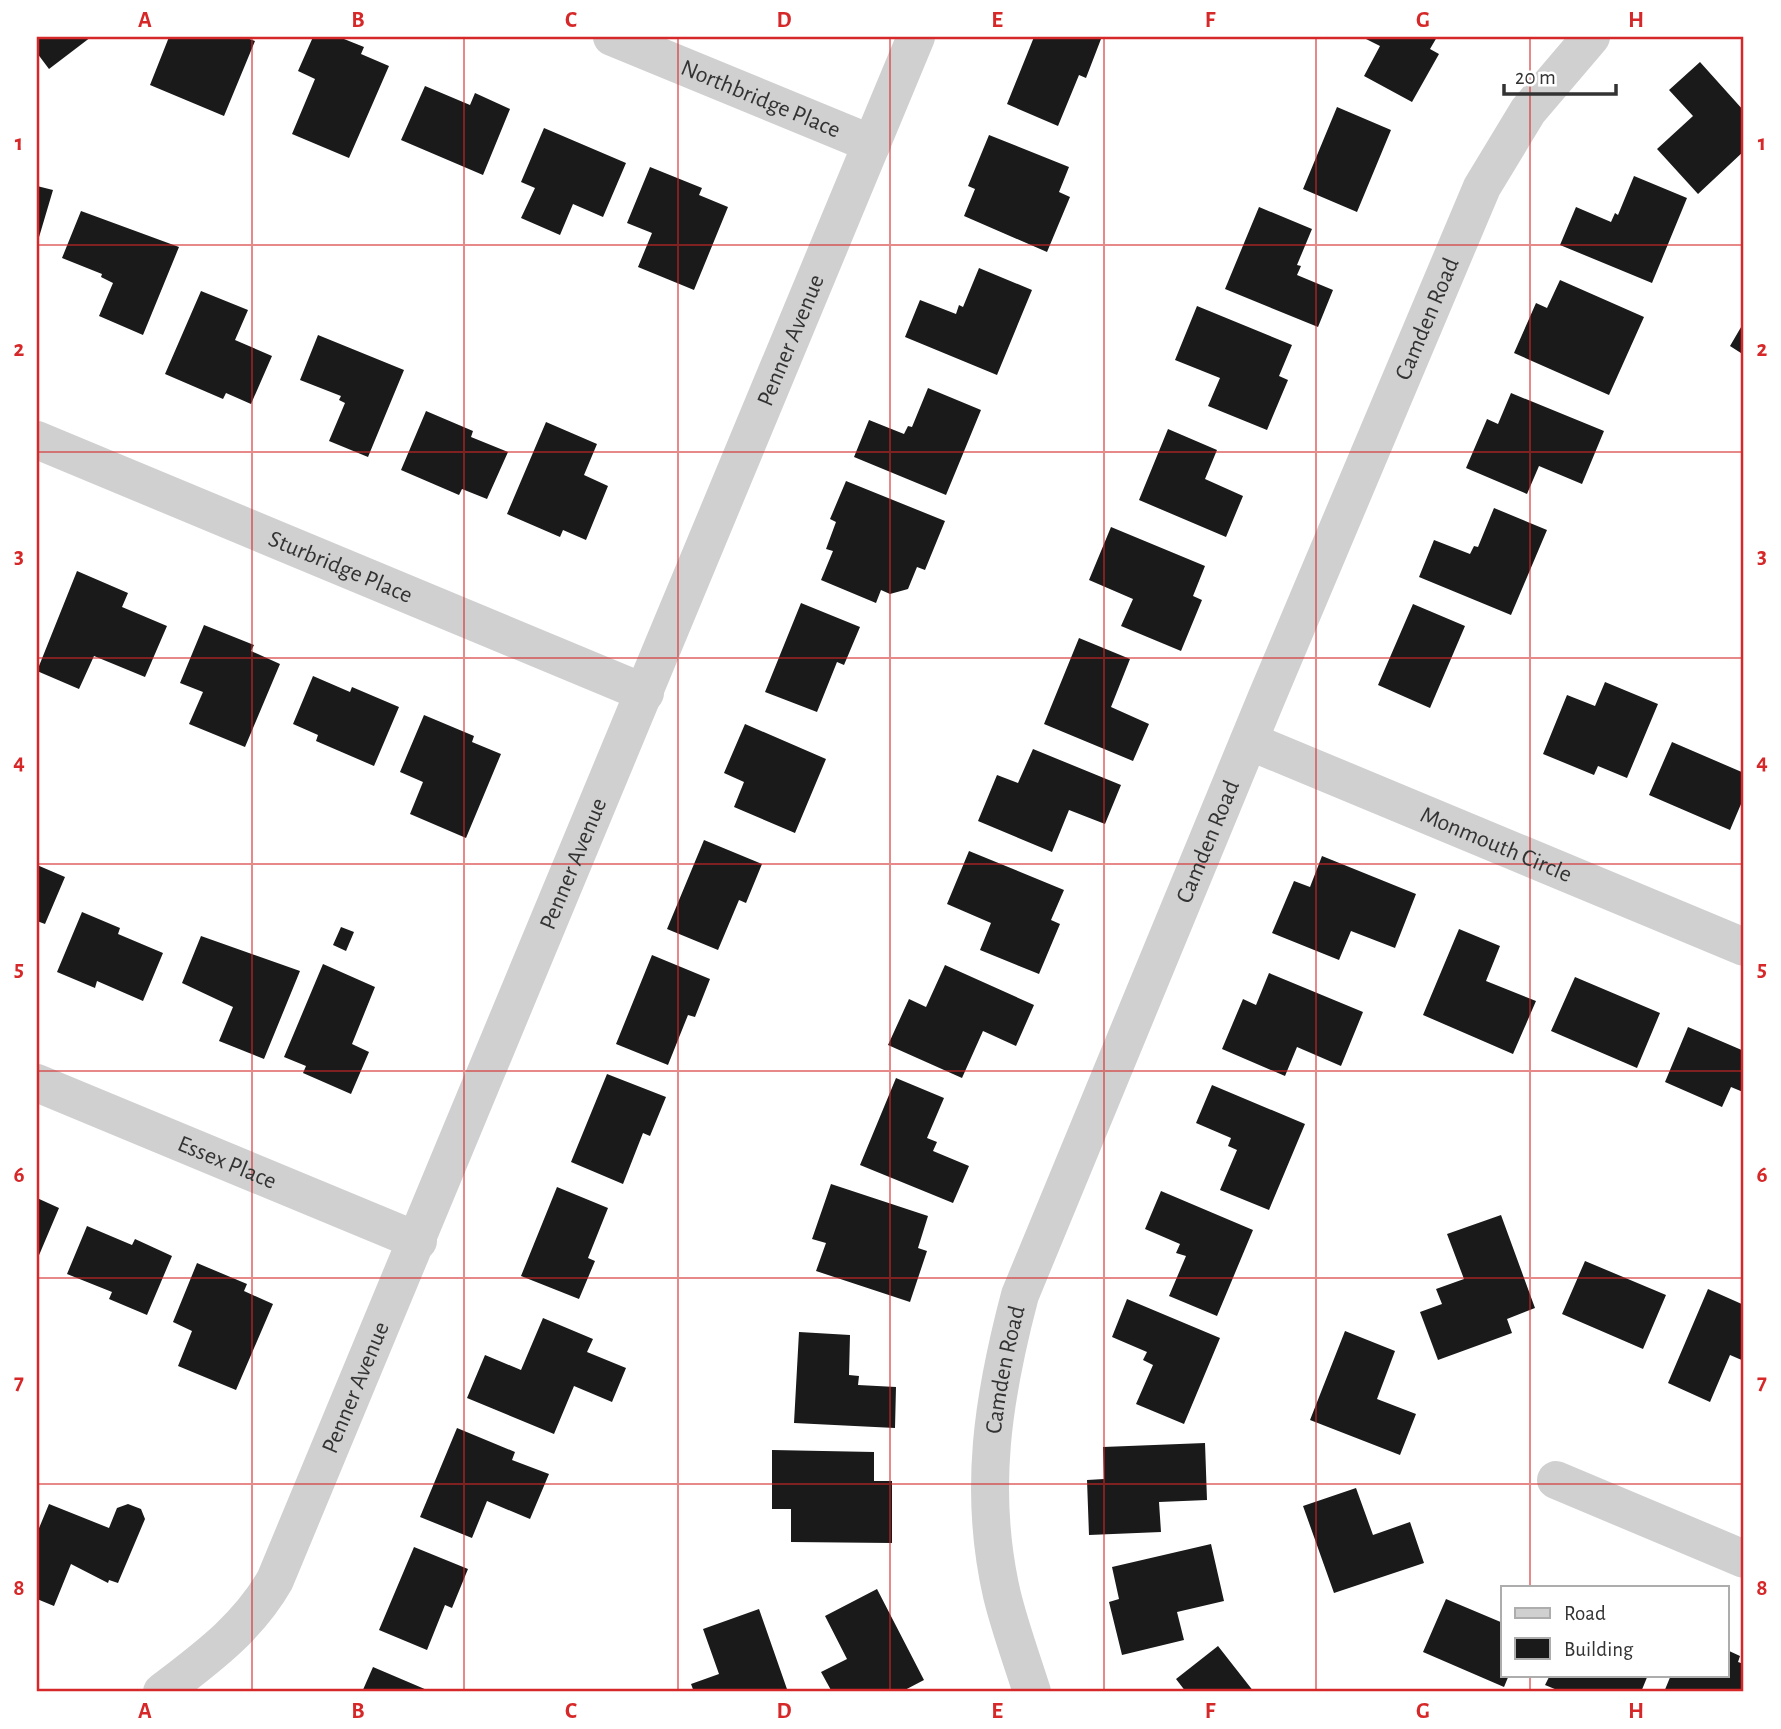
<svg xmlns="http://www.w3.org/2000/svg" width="1781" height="1729" font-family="'Alegreya Sans',sans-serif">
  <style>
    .building { fill: #1a1a1a }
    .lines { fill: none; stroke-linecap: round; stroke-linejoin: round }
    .street { stroke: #d0d0d0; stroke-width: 38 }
    .grid { fill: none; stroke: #d62828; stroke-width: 2; stroke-opacity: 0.55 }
    .labels { text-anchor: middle; stroke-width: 7; stroke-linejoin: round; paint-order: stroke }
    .street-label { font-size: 24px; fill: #333; stroke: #fff }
    .neatline { fill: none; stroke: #d62828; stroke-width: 2.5 }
    .grid-label { font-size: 23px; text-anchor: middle; font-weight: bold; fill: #d62828 }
  </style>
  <rect width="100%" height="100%" fill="#fff"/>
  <path class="building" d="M37,37h54l-42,32 -12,-16z
    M169,37h75l11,4 -31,75 -74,-31z
    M313,37h26l25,10 -3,7 28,12 -40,92 -57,-24 23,-55 -17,-8z
    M1034,37l67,2 -15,39 -7,-3 -21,51 -51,-22z
    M1362,37h75l-7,12 9,5 -27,48 -48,-26 16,-30z
    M1700,62l44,49v40l-46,43 -41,-45 36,-33 -24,-26z
    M425,86l45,19 5,-12 35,16 -27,66 -82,-35z
    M1337,107l54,23 -34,82 -54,-23z
    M544,128l82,35 -23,54 -30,-13 -13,31 -39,-17 14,-30 -14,-6z
    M989,135l80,32 -10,25 11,5 -23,55 -83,-36 11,-27 -7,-3z
    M650,167l52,21 -3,7 29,12 -34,83 -56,-23 14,-34 -25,-10z
    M1634,176l53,22 -35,85 -92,-38 16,-38 35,15 4,-9 3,2z
    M37,186l16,4 -16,54z
    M1259,207l53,22 -15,36 4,1 -4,9 36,15 -15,37 -93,-38z
    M81,211l98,36 -36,88 -44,-19 14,-33 -12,-6 1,-3 -40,-16z
    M979,268l53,22 -35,85 -92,-38 15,-37 36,14 3,-9 4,2z
    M1560,280l84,37 -35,78 -95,-42 22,-50 11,5z
    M201,291l47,19 -13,30 37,16 -21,48 -25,-11 -3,6 -58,-25z
    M1197,306l95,39 -13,31 9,4 -21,50 -59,-24 12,-28 -45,-18z
    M1744,322v33l-14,-9z
    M318,335l86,35 -36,87 -39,-16 16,-38 -6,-3 2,-4 -41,-16z
    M928,388l53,22 -35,85 -92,-38 15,-37 35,14 4,-8 4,1z
    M1511,393l93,38 -22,53 -43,-18 -12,28 -61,-26 21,-49 11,5z
    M426,411l47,20 -2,6 37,15 -21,47 -25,-10 -3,6 -58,-25z
    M546,422l51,22 -13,31 24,11 -22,54 -23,-10 -3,7 -53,-23z
    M1168,429l49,21 -12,29 38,17 -17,41 -87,-37z
    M846,481l99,40 -20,49 -8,-3 -9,22 -18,5 -9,-4 -5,13 -55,-23 12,-29 -7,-2 10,-27 -6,-3z
    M1494,508l53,22 -36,85 -92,-38 15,-37 36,14 4,-8 4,1z
    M1111,527l94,39 -12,30 9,4 -21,51 -60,-25 12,-27 -44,-19z
    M77,571l51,22 -6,14 45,19 -22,51 -51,-21 -15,33 -42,-18z
    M801,603l59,24 -16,38 -7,-3 -20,50 -52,-20z
    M1413,604l52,22 -35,82 -52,-23z
    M204,625l50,20 -3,6 29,13 -35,83 -56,-23 14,-32 -23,-9z
    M1079,638l51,21 -19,48 38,17 -16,37 -89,-37z
    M313,676l37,16 2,-5 47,20 -25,59 -58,-25 2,-6 -25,-11z
    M1605,682l53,22 -31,74 -29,-12 -4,9 -51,-21 24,-59 28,11z
    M424,715l50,21 -2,6 29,12 -35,84 -56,-24 13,-32 -23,-10z
    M745,724l81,35 -31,74 -61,-26 10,-25 -20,-9z
    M1672,742l72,31v24l-14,33 -81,-35z
    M1033,749l88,36 -16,39 -36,-14 -17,42 -74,-31 19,-46 21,8z
    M704,840l58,24 -16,39 -7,-3 -21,50 -51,-21z
    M969,851l95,39 -13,30 9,4 -21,50 -59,-24 11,-27 -44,-19z
    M1322,856l94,38 -21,54 -44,-17 -12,29 -67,-27 22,-52 16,6z
    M37,865l28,12 -20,47 -8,-3z
    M82,912l38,16 -2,6 45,19 -20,48 -46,-20 -2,7 -38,-16z
    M341,927l13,5 -8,19 -13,-6z
    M1459,929l41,17 -14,35 50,20 -23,53 -90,-39z
    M201,936l99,35 -36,88 -45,-18 14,-34 -51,-24z
    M652,955l58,24 -15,38 -7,-2 -20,50 -52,-21z
    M323,964l52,23 -23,57 17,8 -18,42 -48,-21 3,-7 -22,-9z
    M945,965l89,40 -18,41 -33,-15 -21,47 -74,-33 21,-46 17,8z
    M1269,973l94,39 -22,54 -44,-19 -12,29 -63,-27 21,-50 13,6z
    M1575,977l85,36 -23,55 -86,-37z
    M1688,1027l56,24v37l-1,4 -12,-5 -9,20 -57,-25z
    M607,1074l59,23 -16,39 -7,-3 -20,51 -52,-22z
    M896,1078l48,20 -17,40 10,4 -4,9 36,15 -16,37 -93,-38z
    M1212,1085l93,39 -36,86 -49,-20 17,-40 -9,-4 3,-8 -35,-15z
    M831,1184l97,32 -10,32 9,3 -17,51 -94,-31 10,-28 -14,-4z
    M557,1187l51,21 -20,50 7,3 -16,38 -58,-23z
    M1161,1191l92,39 -36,86 -48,-20 17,-40 -10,-3 4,-9 -35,-15z
    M37,1198l22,10 -22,52z
    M1501,1215l34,93 -28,11 5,14 -74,27 -18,-48 22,-8 -6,-15 28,-10 -17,-45z
    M87,1226l45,19 3,-6 37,17 -25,59 -38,-16 3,-7 -45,-18z
    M1585,1261l81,34 -23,54 -81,-35z
    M197,1263l50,21 -3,7 29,13 -37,86 -58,-24 14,-35 -19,-9z
    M1708,1289l36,16v56l-14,-6 -20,47 -42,-19z
    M1127,1299l93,39 -36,86 -48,-20 17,-39 -10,-5 4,-8 -35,-15z
    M543,1318l50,21 -6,13 39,16 -14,34 -38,-16 -20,48 -87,-36 18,-43 36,15z
    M1345,1331l50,20 -18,48 39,15 -16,41 -90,-35z
    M799,1332l51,3 -1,40 10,1 -1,9 38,2 -1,41 -101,-5z
    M457,1428l58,24 -3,8 37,14 -19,45 -43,-18 -15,37 -52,-21z
    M1205,1443l2,57 -48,2 2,30 -72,3 -2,-55 17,-1 -1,-32z
    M772,1450l102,2v29h18v62l-101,-1v-33h-19z
    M1356,1488l17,47 37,-13 14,41 -90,30 -31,-87z
    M49,1504l60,24 8,-20 11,-4 13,5 4,10 -27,64 -9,-3 -1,3 -37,-19 -17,42 -17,-7v-66z
    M1211,1544l13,57 -47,11 7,28 -62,15 -13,-53 10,-3 -7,-32z
    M414,1547l54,22 -16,39 -7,-3 -18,45 -48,-20z
    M877,1589l47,91 -23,12h-69l-11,-20 26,-13 -22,-43z
    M1446,1599l57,24v52h6l-5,12 -81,-35z
    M759,1609l29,83h-94l-3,-8 28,-10 -16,-45z
    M1218,1646l36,46h-68l-10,-13z
    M1727,1650l13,6 -2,6 6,2v28h-80l7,-17h56z
    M373,1667l54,23 -1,2h-64z
    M1550,1675h98l-7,17h-79l-17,-7z"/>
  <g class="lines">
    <g class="street">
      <path id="s1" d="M612,37l260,107"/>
      <path id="s2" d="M37,440l608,253"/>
      <path id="s3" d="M1249,741l495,206"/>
      <path id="s4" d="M37,1083l381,158"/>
      <path d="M1556,1480l188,79"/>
      <path id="s5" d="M162,1692c43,-33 85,-63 113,-112l641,-1543"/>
      <path id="s6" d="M1032,1692c-10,-32 -22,-64 -30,-97 -24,-104 -9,-198 18,-300l246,-596 216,-512 46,-76 63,-74"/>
    </g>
  </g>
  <path class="grid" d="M252,37v1655M464,37v1655M678,37v1655M890,37v1655M1104,37v1655M1316,37v1655M1530,37v1550M37,245h1707M37,452h1707M37,658h1707M37,864h1707M37,1071h1707M37,1278h1707M37,1484h1707M1530,1675v17"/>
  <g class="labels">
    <g class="street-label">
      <text dy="8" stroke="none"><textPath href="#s1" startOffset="161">Northbridge Place</textPath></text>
      <text dy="8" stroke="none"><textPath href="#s6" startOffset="1463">Camden Road</textPath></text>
      <text dy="8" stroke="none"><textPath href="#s5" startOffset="1503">Penner Avenue</textPath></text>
      <text dy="8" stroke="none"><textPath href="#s2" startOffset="329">Sturbridge Place</textPath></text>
      <text dy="8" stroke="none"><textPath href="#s6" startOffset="896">Camden Road</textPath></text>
      <text dy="8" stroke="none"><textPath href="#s3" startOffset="268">Monmouth Circle</textPath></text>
      <text dy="8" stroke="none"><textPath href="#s5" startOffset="936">Penner Avenue</textPath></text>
      <text dy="8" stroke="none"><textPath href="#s4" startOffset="206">Essex Place</textPath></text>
      <text dy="8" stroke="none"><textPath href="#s6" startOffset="329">Camden Road</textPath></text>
      <text dy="8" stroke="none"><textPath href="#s5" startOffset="369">Penner Avenue</textPath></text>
    </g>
  </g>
  <rect width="1781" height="1729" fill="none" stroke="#ffffff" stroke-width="77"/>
  <rect x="1501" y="1586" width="228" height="91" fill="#ffffff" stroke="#adadad" stroke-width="2"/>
  <rect x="1515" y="1608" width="35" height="10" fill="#d0d0d0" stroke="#adadad" stroke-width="2"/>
  <text x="1564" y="1620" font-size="21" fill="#333333">Road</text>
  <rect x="1515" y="1638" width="35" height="21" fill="#1a1a1a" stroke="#adadad" stroke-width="2"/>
  <text x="1564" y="1656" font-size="21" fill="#333333">Building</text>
  <path d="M1504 84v10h112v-10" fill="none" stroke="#333333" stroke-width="3.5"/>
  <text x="1515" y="84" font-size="21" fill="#333333" stroke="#ffffff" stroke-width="5" paint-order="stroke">20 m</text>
  <rect x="38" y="38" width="1704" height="1652" class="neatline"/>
  <g class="grid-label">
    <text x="145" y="27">A</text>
    <text x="358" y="27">B</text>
    <text x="571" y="27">C</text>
    <text x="784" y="27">D</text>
    <text x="997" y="27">E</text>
    <text x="1210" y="27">F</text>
    <text x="1423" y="27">G</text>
    <text x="1636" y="27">H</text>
    <text x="19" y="150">1</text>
    <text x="1762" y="150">1</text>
    <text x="19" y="356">2</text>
    <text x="1762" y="356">2</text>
    <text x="19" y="563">3</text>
    <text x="1762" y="563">3</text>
    <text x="19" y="769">4</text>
    <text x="1762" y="769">4</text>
    <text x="19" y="976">5</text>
    <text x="1762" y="976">5</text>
    <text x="19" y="1182">6</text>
    <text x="1762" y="1182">6</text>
    <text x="19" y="1389">7</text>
    <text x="1762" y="1389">7</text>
    <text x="19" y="1595">8</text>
    <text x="1762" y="1595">8</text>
    <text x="145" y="1718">A</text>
    <text x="358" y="1718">B</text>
    <text x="571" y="1718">C</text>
    <text x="784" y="1718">D</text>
    <text x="997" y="1718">E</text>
    <text x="1210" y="1718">F</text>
    <text x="1423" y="1718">G</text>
    <text x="1636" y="1718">H</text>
  </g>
</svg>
